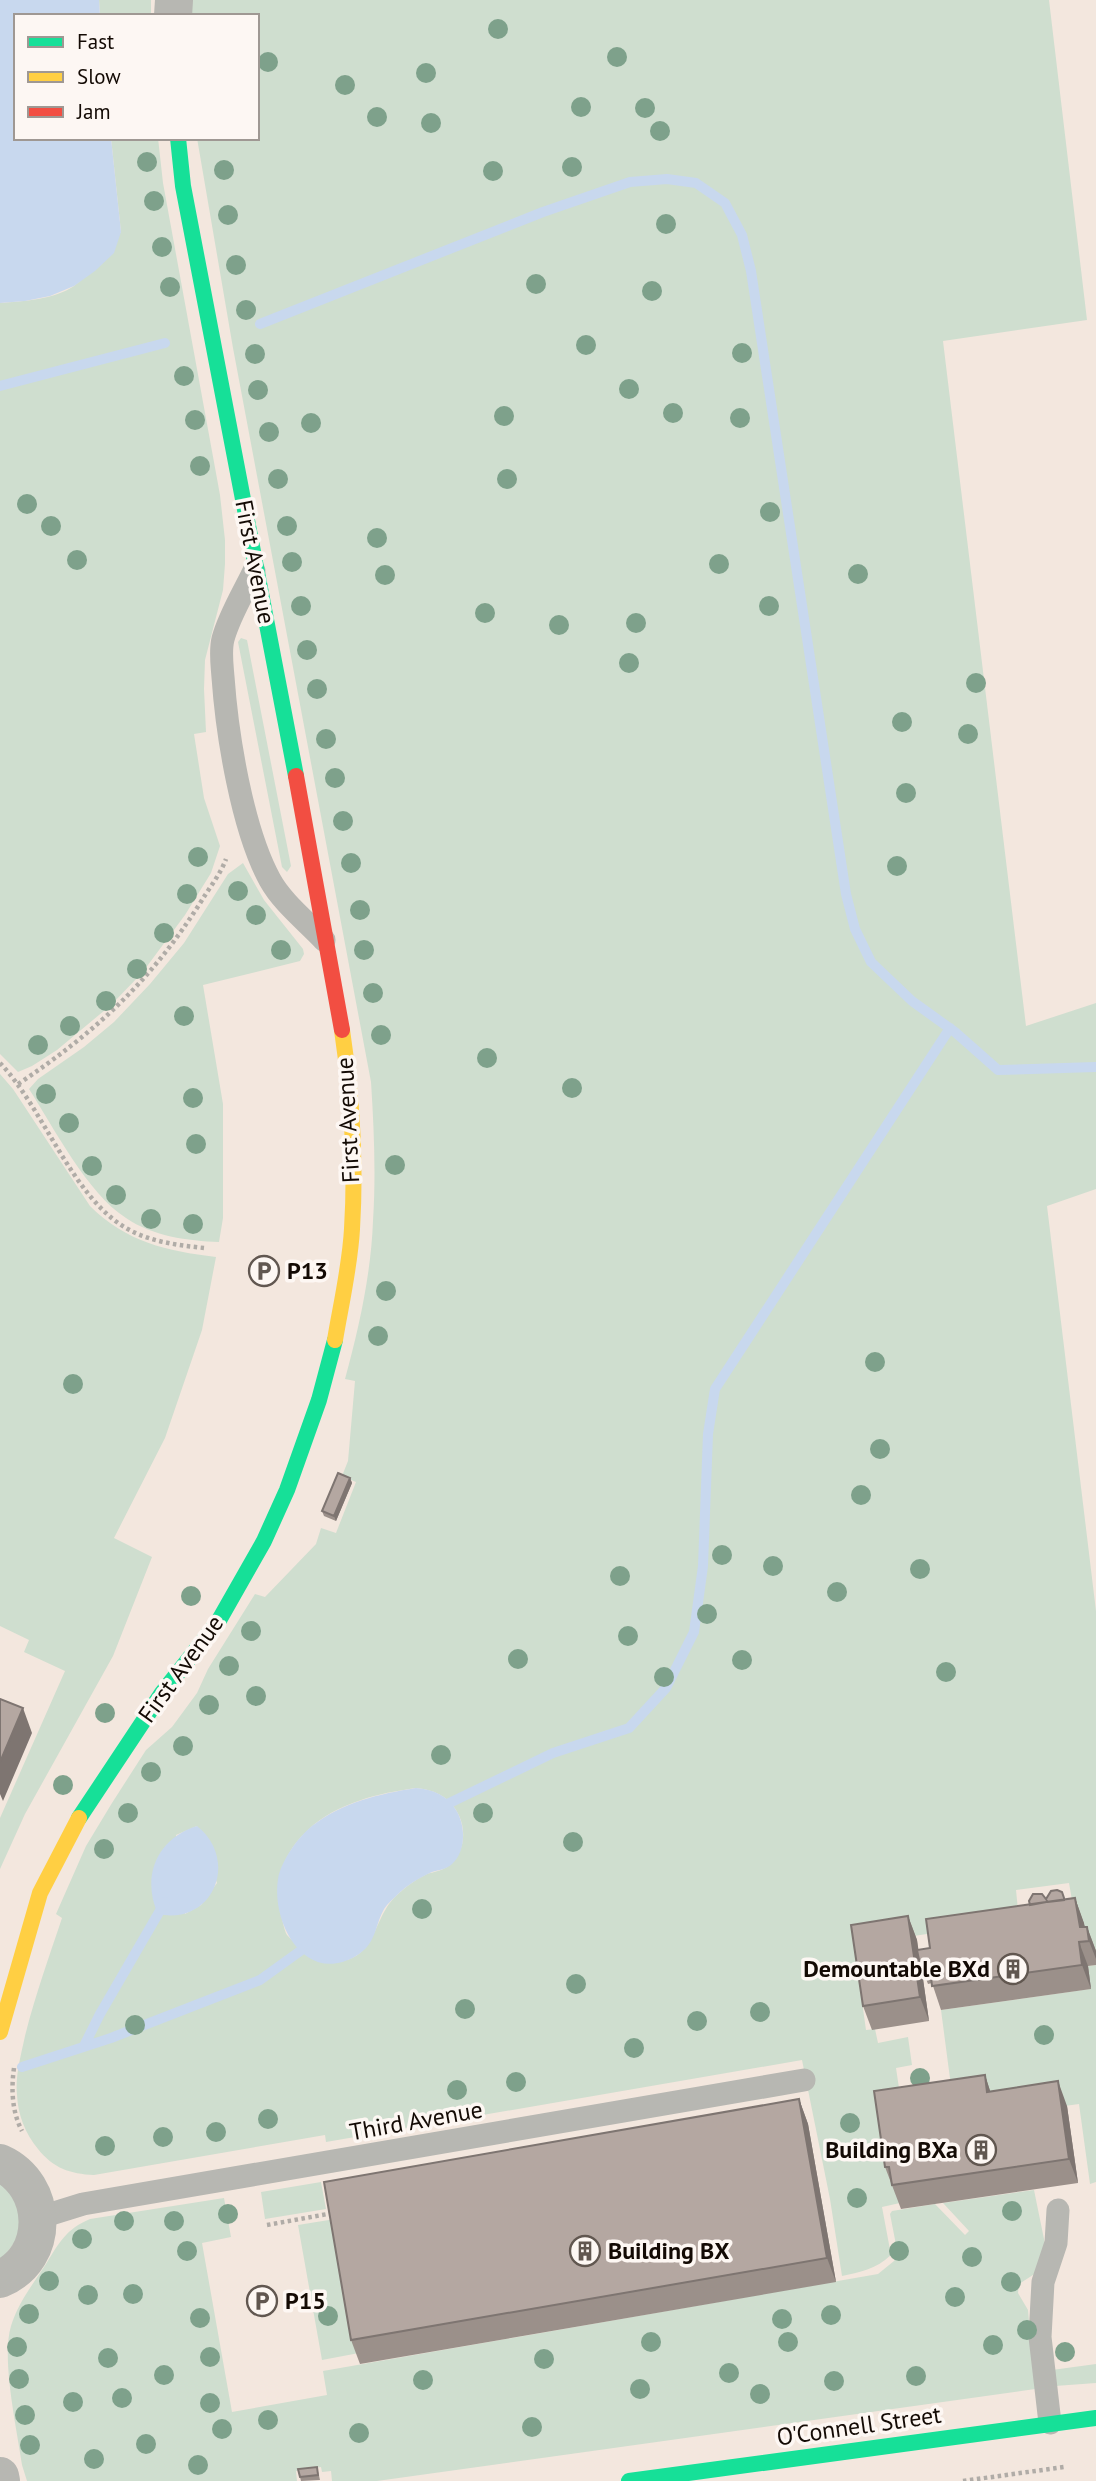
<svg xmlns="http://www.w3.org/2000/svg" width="1096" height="2481" font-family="'PT Sans',sans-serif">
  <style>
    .green { fill: #cfdecf; fill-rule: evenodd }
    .water { fill: #c8d8ee }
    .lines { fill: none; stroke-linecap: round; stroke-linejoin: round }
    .stream { stroke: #c8d8ee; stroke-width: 10 }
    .path { stroke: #b0aca7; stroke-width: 4.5; stroke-dasharray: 3.5 3.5; stroke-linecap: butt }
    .lane { stroke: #b7b7b2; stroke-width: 23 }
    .street { stroke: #b7b7b2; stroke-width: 38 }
    .fast { stroke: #16e098; stroke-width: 16 }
    .slow { stroke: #ffcf43; stroke-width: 16 }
    .jam { stroke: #f24e42; stroke-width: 16 }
    .tree { fill: #7ea18b }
    .wall { fill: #9b908a }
    .shaded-wall { fill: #7e7571 }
    .building { fill: #b4a7a1; stroke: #7e7571; stroke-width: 2 }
    .labels { text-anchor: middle; stroke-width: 7; stroke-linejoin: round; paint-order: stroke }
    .street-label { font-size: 24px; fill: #130a04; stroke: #fdf7f3 }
    .poi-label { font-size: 24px; font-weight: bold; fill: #130a04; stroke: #fdf7f3; text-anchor: start }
  </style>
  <rect width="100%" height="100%" fill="#f3e7de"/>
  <path class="green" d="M99,0h52v16h-51z
    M192,0h857l38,320 -144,21 83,685 70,-23v186l-49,17 49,405v340l-20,-28 -7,-40 -53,7 3,30 -165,25 12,85 9,-1 3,14 30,-6 4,28 -16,3 3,20 1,115 -18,4 9,48c-15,14 -30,17 -49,21l-12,-77 -28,-139 -476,82 -1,-7 -231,40c-24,-1 -41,-7 -56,-26 -13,-16 -20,-34 -21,-54 -2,-19 4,-40 8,-59 10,-40 24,-79 37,-118l-6,-4 30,-68 26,-43 34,-53 26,-23 25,-34 11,-24 47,-75 10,3 51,-53 5,-16 15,5 20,-51 -14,-6 6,-15 7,-80 -10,-2c14,-51 26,-105 28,-158 3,-46 1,-93 -2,-139l-138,-734 -36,-210h60v-122h-66zM416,1788c16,1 32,8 40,22 12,19 9,44 -9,57 -6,4 -14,5 -20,7 -13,6 -24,15 -34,25 -22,25 -17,63 -62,63 -13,0 -19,-5 -28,-13 -4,-4 -12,-9 -16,-14 -3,-5 -4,-14 -6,-20 -6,-35 1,-61 28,-86 28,-26 70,-36 107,-41zM197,1826l20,57 -16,22 -16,9 -9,-79z
    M111,138h47l5,45 57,312 5,45v24l-2,26 -18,70 -1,29 2,43 -12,2 10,64 16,48 -9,27 -26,42 -43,58 -31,32 -54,45 -25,16 -14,6 -18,-18v-751c24,-2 53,-3 74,-17 13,-9 35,-40 47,-54z
    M241,638l6,2 44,226 -4,6 -5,-5 -44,-225z
    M243,863l21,37 39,49 1,5 -4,7 -97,24 20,119v114l-4,24c-31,-1 -67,-6 -93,-24 -39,-25 -72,-90 -97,-129l9,-10 46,-32 30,-25 36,-38 34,-41 44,-69z
    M0,1074l13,15 77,117c36,36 77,45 126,51l-14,73 -37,108 -51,100 38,19 -39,99 -88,158 -25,55v-51l65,-147 -41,-19 5,-12 -29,-14z
    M1096,1965v217l-6,2 -11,-80 -29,4 -99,-22 -10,-76 149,-21 -2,-23z
    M0,2180l12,9 11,42 -23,31z
    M321,2182l5,27 -61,10 -4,-27z
    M1034,2190l11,54 -9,29 -17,11 -1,9 10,17 7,79 -658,92h-45l-1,-10 -9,1 -1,-5 -25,4 1,10h-270l-5,-16c-5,-36 -21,-106 -11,-139 7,-23 22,-42 35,-62 13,-21 20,-35 44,-45l134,-21 7,39 -29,6 30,169 95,-17 -4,-24 555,-97 16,-13 4,-6 -8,-41 2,-3 43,-7 30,31 4,-4 -26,-28z
    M335,2219l24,134 -37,7 -24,-135z
    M1096,2364v19l-41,3 -3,-16z"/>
  <path class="water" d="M0,0h99l1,16h-84v122h95l10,94 -7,21 -19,18 -21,15 -24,10 -25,5 -25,2z
    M416,1788c17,1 32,8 40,22 10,16 10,41 -4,54 -5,5 -13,6 -20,8 -13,6 -25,13 -35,23 -5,5 -11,10 -14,16 -9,18 -7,33 -27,45 -51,30 -85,-33 -78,-77 3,-18 20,-42 34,-53 31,-24 67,-32 104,-38z
    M197,1826c43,34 16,100 -39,88 -17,-37 -1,-76 39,-88z"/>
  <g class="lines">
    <path class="stream" d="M260,324l283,-112 87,-30 37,-3 29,4 29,20 17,32 9,36 95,623 9,35 16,33 41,39 43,31 43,38 98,-3
      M0,386l165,-43
      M437,1809l116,-56 76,-25 37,-40 28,-56 9,-66 5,-132 7,-45 235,-361
      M84,2046l16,-32 65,-112
      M22,2067l89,-29 149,-58 50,-36"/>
    <path class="path" d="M0,1063c44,46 72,134 126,165 24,14 51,17 78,20
      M18,1084c78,-52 134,-104 184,-184 8,-13 19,-27 24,-41
      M14,2068c-3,21 -2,44 8,63
      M267,2225l66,-12
      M963,2481l101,-14"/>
    <path class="lane" d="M254,571c-10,21 -25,45 -31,68 -3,12 -1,25 0,38 4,57 19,152 47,203 12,22 36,41 54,60
      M38,2218l45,-14 721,-124
      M1050,2423l-10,-86 3,-55 13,-39 2,-33"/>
    <path class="street" d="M173,16l1,-16
      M0,2163c49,22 51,95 0,116
      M0,2476l1,5"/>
    <path class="fast" d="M178,138l5,48 113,590
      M79,1818l83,-125 56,-71 46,-81 23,-51 32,-90 16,-60
      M629,2481l467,-63"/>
    <path class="slow" d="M335,1340c6,-36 15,-74 17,-111 4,-66 0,-134 -10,-199
      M0,2032l40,-139 39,-75"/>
    <path class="jam" d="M296,776l46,254"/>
  </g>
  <g class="tree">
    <circle cx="498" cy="29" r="10"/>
    <circle cx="617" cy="57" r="10"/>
    <circle cx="268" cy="62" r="10"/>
    <circle cx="426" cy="73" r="10"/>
    <circle cx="345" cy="85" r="10"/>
    <circle cx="581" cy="107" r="10"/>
    <circle cx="645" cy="108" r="10"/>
    <circle cx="377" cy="117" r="10"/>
    <circle cx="431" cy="123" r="10"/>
    <circle cx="660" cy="131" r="10"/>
    <circle cx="147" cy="162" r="10"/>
    <circle cx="572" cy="167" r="10"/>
    <circle cx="224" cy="170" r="10"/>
    <circle cx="493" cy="171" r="10"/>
    <circle cx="154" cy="201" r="10"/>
    <circle cx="228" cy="215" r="10"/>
    <circle cx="666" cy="224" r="10"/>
    <circle cx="162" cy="247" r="10"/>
    <circle cx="236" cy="265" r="10"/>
    <circle cx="536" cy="284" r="10"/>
    <circle cx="170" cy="287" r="10"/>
    <circle cx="652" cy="291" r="10"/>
    <circle cx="246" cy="310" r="10"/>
    <circle cx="586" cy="345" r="10"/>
    <circle cx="742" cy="353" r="10"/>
    <circle cx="255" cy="354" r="10"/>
    <circle cx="184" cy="376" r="10"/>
    <circle cx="629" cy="389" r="10"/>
    <circle cx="258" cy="390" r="10"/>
    <circle cx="673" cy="413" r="10"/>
    <circle cx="504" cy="416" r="10"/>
    <circle cx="740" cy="418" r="10"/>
    <circle cx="195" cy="420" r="10"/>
    <circle cx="311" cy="423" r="10"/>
    <circle cx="269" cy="432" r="10"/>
    <circle cx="200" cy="466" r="10"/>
    <circle cx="278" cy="479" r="10"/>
    <circle cx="507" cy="479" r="10"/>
    <circle cx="27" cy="504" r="10"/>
    <circle cx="770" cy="512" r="10"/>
    <circle cx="51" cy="526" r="10"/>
    <circle cx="287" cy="526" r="10"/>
    <circle cx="377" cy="538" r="10"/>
    <circle cx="77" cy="560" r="10"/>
    <circle cx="292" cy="562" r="10"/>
    <circle cx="719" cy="564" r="10"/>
    <circle cx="858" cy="574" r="10"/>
    <circle cx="385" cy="575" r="10"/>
    <circle cx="301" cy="606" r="10"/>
    <circle cx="769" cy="606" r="10"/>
    <circle cx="485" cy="613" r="10"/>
    <circle cx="636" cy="623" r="10"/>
    <circle cx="559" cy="625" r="10"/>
    <circle cx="307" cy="650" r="10"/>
    <circle cx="629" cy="663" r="10"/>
    <circle cx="976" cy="683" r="10"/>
    <circle cx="317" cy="689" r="10"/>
    <circle cx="902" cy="722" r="10"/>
    <circle cx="968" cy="734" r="10"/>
    <circle cx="326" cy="739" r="10"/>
    <circle cx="335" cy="778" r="10"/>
    <circle cx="906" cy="793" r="10"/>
    <circle cx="343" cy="821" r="10"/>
    <circle cx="198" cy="857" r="10"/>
    <circle cx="351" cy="863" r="10"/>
    <circle cx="897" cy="866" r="10"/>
    <circle cx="238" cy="891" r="10"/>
    <circle cx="187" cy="894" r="10"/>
    <circle cx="360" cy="910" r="10"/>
    <circle cx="256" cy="915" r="10"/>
    <circle cx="164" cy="933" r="10"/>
    <circle cx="281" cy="950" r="10"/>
    <circle cx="364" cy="950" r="10"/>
    <circle cx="137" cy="969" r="10"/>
    <circle cx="373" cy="993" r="10"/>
    <circle cx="106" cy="1001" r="10"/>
    <circle cx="184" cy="1016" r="10"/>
    <circle cx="70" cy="1026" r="10"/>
    <circle cx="381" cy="1035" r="10"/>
    <circle cx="38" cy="1045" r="10"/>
    <circle cx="487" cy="1058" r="10"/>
    <circle cx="572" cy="1088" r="10"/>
    <circle cx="46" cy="1094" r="10"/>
    <circle cx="193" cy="1098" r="10"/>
    <circle cx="69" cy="1123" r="10"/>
    <circle cx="196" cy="1144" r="10"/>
    <circle cx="395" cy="1165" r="10"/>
    <circle cx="92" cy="1166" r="10"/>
    <circle cx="116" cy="1195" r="10"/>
    <circle cx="151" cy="1219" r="10"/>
    <circle cx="193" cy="1224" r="10"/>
    <circle cx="386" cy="1291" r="10"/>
    <circle cx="378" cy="1336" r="10"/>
    <circle cx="875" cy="1362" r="10"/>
    <circle cx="73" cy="1384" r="10"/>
    <circle cx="880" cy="1449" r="10"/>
    <circle cx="861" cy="1495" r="10"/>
    <circle cx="722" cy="1555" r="10"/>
    <circle cx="773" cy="1566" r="10"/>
    <circle cx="920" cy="1569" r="10"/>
    <circle cx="620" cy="1576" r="10"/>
    <circle cx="837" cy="1592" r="10"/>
    <circle cx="191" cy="1596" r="10"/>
    <circle cx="707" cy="1614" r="10"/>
    <circle cx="251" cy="1631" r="10"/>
    <circle cx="628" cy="1636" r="10"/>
    <circle cx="518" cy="1659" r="10"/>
    <circle cx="742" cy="1660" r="10"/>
    <circle cx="229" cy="1666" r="10"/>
    <circle cx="946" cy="1672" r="10"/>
    <circle cx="664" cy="1677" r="10"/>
    <circle cx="256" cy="1696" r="10"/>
    <circle cx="209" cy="1705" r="10"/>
    <circle cx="105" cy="1713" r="10"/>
    <circle cx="183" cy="1746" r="10"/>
    <circle cx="441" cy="1755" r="10"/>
    <circle cx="151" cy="1772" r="10"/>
    <circle cx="63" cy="1785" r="10"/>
    <circle cx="128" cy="1813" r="10"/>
    <circle cx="483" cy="1813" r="10"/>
    <circle cx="573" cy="1842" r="10"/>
    <circle cx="104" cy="1849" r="10"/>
    <circle cx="422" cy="1909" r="10"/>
    <circle cx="576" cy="1984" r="10"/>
    <circle cx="465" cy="2009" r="10"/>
    <circle cx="760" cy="2012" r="10"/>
    <circle cx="697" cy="2021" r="10"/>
    <circle cx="135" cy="2025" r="10"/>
    <circle cx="1044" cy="2035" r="10"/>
    <circle cx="634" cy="2048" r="10"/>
    <circle cx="920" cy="2078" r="10"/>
    <circle cx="516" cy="2082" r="10"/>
    <circle cx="457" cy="2090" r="10"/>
    <circle cx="268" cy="2119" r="10"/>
    <circle cx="850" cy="2123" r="10"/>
    <circle cx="216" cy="2132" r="10"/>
    <circle cx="163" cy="2137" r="10"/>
    <circle cx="105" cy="2146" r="10"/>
    <circle cx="857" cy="2198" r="10"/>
    <circle cx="1012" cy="2211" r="10"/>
    <circle cx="228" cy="2214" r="10"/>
    <circle cx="124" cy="2221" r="10"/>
    <circle cx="174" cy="2221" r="10"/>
    <circle cx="82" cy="2239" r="10"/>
    <circle cx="187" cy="2251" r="10"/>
    <circle cx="899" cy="2251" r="10"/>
    <circle cx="972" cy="2257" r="10"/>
    <circle cx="49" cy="2281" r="10"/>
    <circle cx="1011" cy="2282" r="10"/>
    <circle cx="133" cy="2294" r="10"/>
    <circle cx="88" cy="2295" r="10"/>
    <circle cx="955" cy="2297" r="10"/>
    <circle cx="29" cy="2314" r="10"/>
    <circle cx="831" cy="2315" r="10"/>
    <circle cx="328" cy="2316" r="10"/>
    <circle cx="200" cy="2318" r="10"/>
    <circle cx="782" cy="2319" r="10"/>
    <circle cx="1027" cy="2330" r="10"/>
    <circle cx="651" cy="2342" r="10"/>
    <circle cx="788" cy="2342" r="10"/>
    <circle cx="993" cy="2345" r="10"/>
    <circle cx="17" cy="2347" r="10"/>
    <circle cx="1065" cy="2352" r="10"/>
    <circle cx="210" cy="2357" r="10"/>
    <circle cx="108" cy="2358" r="10"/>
    <circle cx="544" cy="2359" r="10"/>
    <circle cx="729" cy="2373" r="10"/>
    <circle cx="164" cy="2375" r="10"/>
    <circle cx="916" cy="2376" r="10"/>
    <circle cx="19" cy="2379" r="10"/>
    <circle cx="423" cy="2380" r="10"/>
    <circle cx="834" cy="2381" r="10"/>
    <circle cx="640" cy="2389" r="10"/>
    <circle cx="760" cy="2394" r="10"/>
    <circle cx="122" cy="2398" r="10"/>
    <circle cx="73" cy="2402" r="10"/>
    <circle cx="210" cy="2403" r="10"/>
    <circle cx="25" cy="2415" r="10"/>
    <circle cx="268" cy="2420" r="10"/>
    <circle cx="532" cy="2427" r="10"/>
    <circle cx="222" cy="2429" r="10"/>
    <circle cx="359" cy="2433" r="10"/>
    <circle cx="146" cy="2444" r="10"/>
    <circle cx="30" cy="2445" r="10"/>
    <circle cx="94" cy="2459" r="10"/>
    <circle cx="198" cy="2465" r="10"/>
  </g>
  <path class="wall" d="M350,1478l2,5 -16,38 -12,-5 -2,-5z
    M1075,1898l10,29h2l9,24v14l-8,1 3,23 -150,21 -9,-27 -4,1 -7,-19 8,56 -57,9 -9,-24 45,-90 9,24 1,10 12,-2 100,-43 16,-6 19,1z
    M985,2075l5,16 77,15 11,77 -177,26 -16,-42z
    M799,2099l9,25 28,158 -476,82 -9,-24z
    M317,2467l3,13 -19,1 -1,-4z"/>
  <path class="shaded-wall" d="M350,1478l2,5 -16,38 -2,-5z
    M23,1708l9,25 -29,68 -3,-7v-32z
    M1075,1898l9,25 3,18 -7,-14z
    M908,1916l9,24 3,20h-1l2,5 8,56 -9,-24z
    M1087,1927l9,24v8l-7,-18z
    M1079,1942l9,24 3,23 -9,-24z
    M985,2075l8,25 -6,-8z
    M1058,2081l9,25 11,77 -9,-24z
    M799,2099l9,25 28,158 -9,-24z"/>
  <path class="building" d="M338,1473l12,5 -16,38 -12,-5z
    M0,1699l23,9 -23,54z
    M1057,1890l5,2 2,6v2l-16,2 -1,-1 -1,1 -16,3 -1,-4 4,-7h9l4,5 5,-8z
    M1075,1898l5,29h7l2,14 -10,1 3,23 -150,21 -3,-27 -10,1 -2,-10 13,-2 -4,-29z
    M908,1916l12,81 -57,9 -12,-81z
    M985,2075l2,17 71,-11 11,78 -177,26 -3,-18h-4l-11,-76z
    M799,2099l28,159 -476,82 -27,-158z
    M317,2467l1,8 -18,2 -2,-8z"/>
  <defs>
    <g id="parking-ring" transform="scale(1.575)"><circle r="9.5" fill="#fdf7f3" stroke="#615750" stroke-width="1.5"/><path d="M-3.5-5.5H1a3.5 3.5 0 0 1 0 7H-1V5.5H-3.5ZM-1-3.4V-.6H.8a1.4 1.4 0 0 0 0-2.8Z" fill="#615750"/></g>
    <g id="building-ring" transform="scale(1.575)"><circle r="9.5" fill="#fdf7f3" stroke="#615750" stroke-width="1.5"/><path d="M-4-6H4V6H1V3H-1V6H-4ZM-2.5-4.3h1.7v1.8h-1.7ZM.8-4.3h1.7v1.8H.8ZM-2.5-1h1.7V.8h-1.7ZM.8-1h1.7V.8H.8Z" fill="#615750"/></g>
  </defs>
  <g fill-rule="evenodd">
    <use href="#parking-ring" x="264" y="1271"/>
    <use href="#building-ring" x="1013" y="1969"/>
    <use href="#building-ring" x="981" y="2150"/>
    <use href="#building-ring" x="585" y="2251"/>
    <use href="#parking-ring" x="262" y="2301"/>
  </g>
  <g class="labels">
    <g class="street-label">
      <text transform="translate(255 562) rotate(79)" y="8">First Avenue</text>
      <text transform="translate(348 1120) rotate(-93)" y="8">First Avenue</text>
      <text transform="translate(181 1669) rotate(-54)" y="8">First Avenue</text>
      <text transform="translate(416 2121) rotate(-10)" y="8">Third Avenue</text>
      <text transform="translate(859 2426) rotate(-8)" y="8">O'Connell Street</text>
    </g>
    <g class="poi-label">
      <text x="287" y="1279">P13</text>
      <text x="990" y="1977" text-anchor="end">Demountable BXd</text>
      <text x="958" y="2158" text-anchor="end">Building BXa</text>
      <text x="608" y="2259">Building BX</text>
      <text x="285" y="2309">P15</text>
    </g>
  </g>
  <rect x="14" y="14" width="245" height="126" fill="#fdf7f3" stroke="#9f9893" stroke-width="2"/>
  <rect x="28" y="37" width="35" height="10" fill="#16e098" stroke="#9f9893" stroke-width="2"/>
  <text x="77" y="49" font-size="21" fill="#130a04">Fast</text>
  <rect x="28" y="72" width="35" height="10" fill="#ffcf43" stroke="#9f9893" stroke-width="2"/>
  <text x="77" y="84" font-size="21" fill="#130a04">Slow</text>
  <rect x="28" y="107" width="35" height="10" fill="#f24e42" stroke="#9f9893" stroke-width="2"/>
  <text x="77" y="119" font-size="21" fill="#130a04">Jam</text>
</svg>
